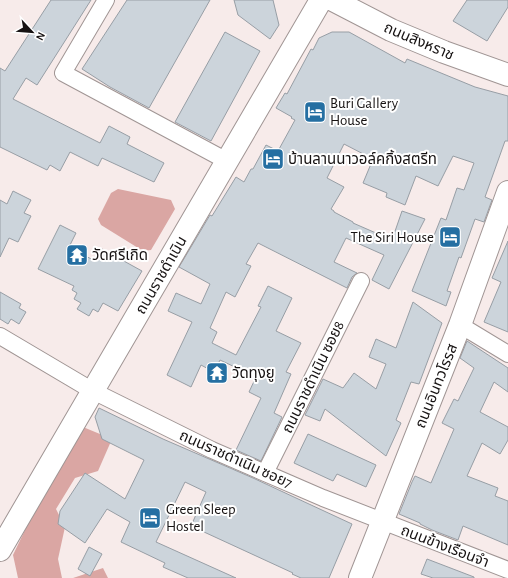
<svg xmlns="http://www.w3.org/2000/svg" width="508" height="578" font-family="'Alegreya Sans','Noto Sans Thai',sans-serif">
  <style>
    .forest { fill: #daa6a3 }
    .building { fill: #ccd4db; stroke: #979ea5 }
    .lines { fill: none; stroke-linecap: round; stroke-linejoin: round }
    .street-casing { stroke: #a09594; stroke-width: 18 }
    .secondary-casing { stroke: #a09594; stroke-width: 24 }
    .street { stroke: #fff; stroke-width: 16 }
    .secondary { stroke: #fff; stroke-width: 22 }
    .labels { text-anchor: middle; stroke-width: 4; stroke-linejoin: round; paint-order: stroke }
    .street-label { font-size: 15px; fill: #161212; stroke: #fff }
    .poi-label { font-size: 15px; fill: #161212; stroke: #fff; text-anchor: start }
  </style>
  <rect width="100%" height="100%" fill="#f7ebea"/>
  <path class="forest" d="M118,189l53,11 4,9 -24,41 -8,1 -42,-26 -3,-6 13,-26z
    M83,427l29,12 -14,32 -23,7 -19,31 9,18 -7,32 4,19h-44l-5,-23 25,-52z
    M103,568l5,10h-35z"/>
  <path class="building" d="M51,0h40l-54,85 -11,-7 -13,21 87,44 9,-17 21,11 -3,7 37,19 -10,19 -52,-24 -4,8 -28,-14 -10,19 -10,-6 -3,5 -47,-23v-79l5,3z
    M127,0h83l-61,108 -39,-21 -28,-18z
    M234,0h39l6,25 -9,14 -32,-24z
    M467,0h41v7l-21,34 -34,-20z
    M225,32l35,19 -49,90 -36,-19z
    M332,32h17l56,31 2,-4 68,28 33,9v45h-3l-20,56 7,3 -8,22 -9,-3 -14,39 -2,-1 -12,34 4,1 -5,14 -34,-15 29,-73 5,2 11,-32 7,2 10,-27 -21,-7 -15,30 -22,-10 -11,29 -19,-8 1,-4 -24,-10 10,-24 -29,-15 -17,34 17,9 -13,22 3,2v1l19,10v1l39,17 10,-29 23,8 -36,70 -17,-9 12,-25 -38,-17 -12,24 23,11 -5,4 -5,11 -89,-45 -12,21 5,2 -16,31 -9,-5 -16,36 7,4 -5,11 24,12 25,-48 -3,-1 10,-20 24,12 -16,33 25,12 -15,29 5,2 -17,39 8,4 -21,44 -25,-11 25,-52 -12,-6 7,-15 -36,-17 -6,12 -13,-7 -10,22 -24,-12 25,-53 -24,-11 8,-18 25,11 9,-20 -31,-17 31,-52 2,1 24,-39 8,5 7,-13h2l13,-24 12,6 17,-31 -4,-2 1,-1 -16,-9 9,-15 2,1 24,-45 2,1 6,-12z
    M13,191l18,9 -7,13 7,3 -13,26 -9,-4 -9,19v-57l7,4z
    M60,225l16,8 -7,14 26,14 7,-12 40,22 -24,40 -15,-8 -5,9 -5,-3 -4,7 -12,-7 4,-6 -7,-4 3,-6 -5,-3 2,-4 -36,-17z
    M508,241v91l-24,-10 17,-40 -9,-4z
    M0,292l21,12 -2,4 7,4 -7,12 -8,-5 -3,5 -8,-5z
    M413,302l29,21 -23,61 -8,-2 -15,38 5,3 -15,33 -61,-47 -5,12 -15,-6 18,-36 20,9 11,-15 22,16 10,-25 -17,-7 7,-18 20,9z
    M467,341l41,27v24l-14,-10 -14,30 28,15v13l-8,14 -18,-11 -15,33 31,12 -3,8 13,5v44l-45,-19 -5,14 -26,-10 -12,-6v-1l-21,-9 13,-32 3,-6 16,7 23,-54 -12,-6 12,-24 4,2 16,-33 -14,-10z
    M99,408l64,31 90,39 99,46 -23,54h-28l-9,-4 1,-1 -102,-47 15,-34 -21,-10 -29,60 80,36h-48l-25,-11 2,-4 -44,-21 9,-20 -23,-13 -22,34 -27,-19 2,-13 25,-38 40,26 19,-39 -42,-21 -7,-22z
    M308,434l68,31 -10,22 -29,-13 -4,7 -39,-18z
    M89,547l13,7 -12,22 -12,-7z
    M427,559l47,18v1h-41l-12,-4z"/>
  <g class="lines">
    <g class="street-casing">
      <path id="street" d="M106,0l-43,73 164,88
        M460,325l48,29
        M0,336l93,55 119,59 111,48 185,72
        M265,473l96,-192"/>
    </g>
    <g class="secondary-casing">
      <path id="secondary" d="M333,0l58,30 53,22 64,23
        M0,550l321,-550
        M360,578l100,-253 48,-133"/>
    </g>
    <use href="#street" class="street"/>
    <use href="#secondary" class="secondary"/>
  </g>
  <defs>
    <g id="hotel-square" transform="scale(1.15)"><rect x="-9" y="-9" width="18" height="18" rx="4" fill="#256fa2" stroke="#fff"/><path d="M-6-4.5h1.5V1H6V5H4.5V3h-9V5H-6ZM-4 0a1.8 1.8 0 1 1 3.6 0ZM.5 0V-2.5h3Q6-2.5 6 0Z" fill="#fff"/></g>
    <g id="temple-square" transform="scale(1.15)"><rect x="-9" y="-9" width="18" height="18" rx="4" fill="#256fa2" stroke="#fff"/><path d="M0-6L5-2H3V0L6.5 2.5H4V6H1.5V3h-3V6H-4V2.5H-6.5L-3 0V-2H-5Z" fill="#fff"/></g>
  </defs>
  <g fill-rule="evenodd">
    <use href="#hotel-square" x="315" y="112"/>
    <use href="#hotel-square" x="273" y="159"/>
    <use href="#hotel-square" x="450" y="237"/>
    <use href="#temple-square" x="77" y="255"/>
    <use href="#temple-square" x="217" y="373"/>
    <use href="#hotel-square" x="150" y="518"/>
  </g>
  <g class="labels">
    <g class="street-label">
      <text transform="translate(419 41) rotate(23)" y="5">ถนนสิงหราช</text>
      <text transform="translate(161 275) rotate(-60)" y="5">ถนนราชดำเนิน</text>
      <text transform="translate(313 377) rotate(-64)" y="5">ถนนราชดำเนิน ซอย8</text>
      <text transform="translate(436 386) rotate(-68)" y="5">ถนนอินทวโรรส</text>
      <text transform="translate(236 459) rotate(24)" y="5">ถนนราชดำเนิน ซอย7</text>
      <text transform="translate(445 546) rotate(21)" y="5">ถนนข้างเรือนจำ</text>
    </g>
    <g class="poi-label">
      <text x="330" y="108">Buri Gallery<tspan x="330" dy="17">House</tspan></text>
      <text x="288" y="164">บ้านลานนาวอล์คกิ้งสตรีท</text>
      <text x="434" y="242" text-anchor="end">The Siri House</text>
      <text x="92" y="260">วัดศรีเกิด</text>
      <text x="232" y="378">วัดทุงยู</text>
      <text x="166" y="514">Green Sleep<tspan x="166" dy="17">Hostel</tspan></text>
    </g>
  </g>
  <g transform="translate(32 32) rotate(116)" stroke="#ffffff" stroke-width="3" paint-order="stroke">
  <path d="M0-3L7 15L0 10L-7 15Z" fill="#161212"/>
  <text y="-6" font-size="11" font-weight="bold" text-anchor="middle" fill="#161212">N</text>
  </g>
</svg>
